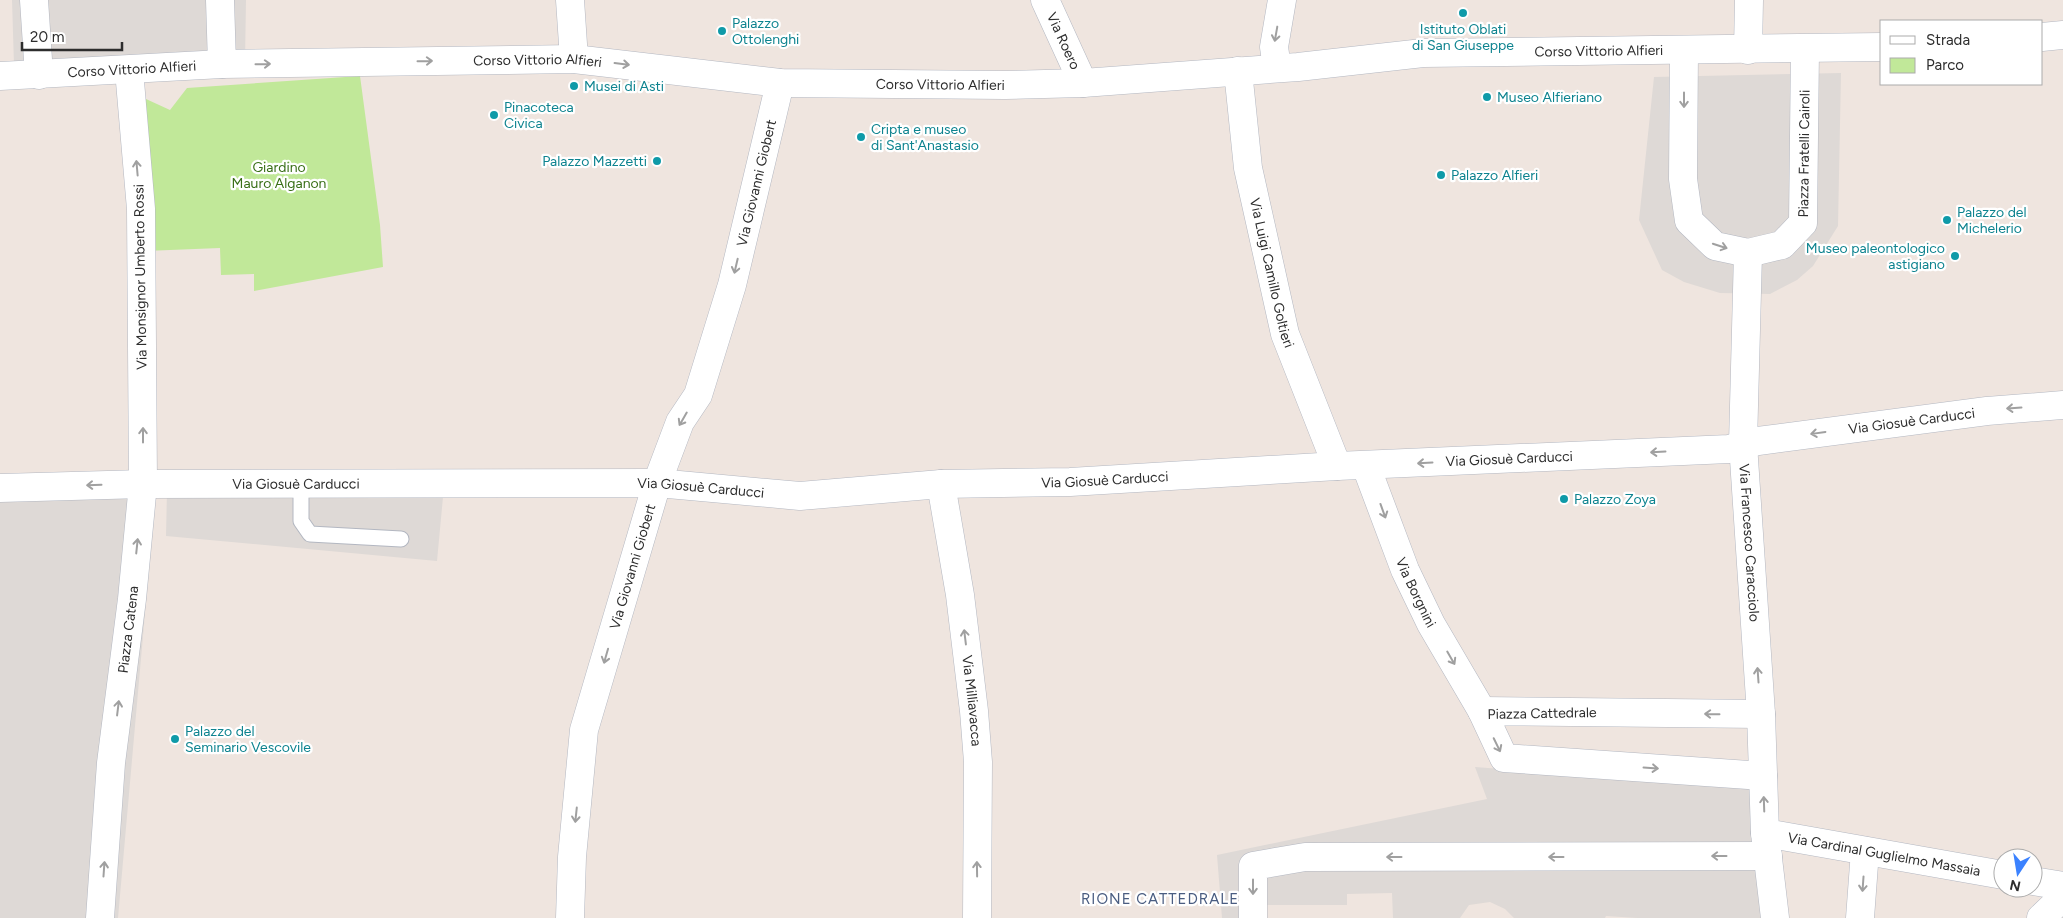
<svg xmlns="http://www.w3.org/2000/svg" width="2063" height="918" font-family="Figtree,sans-serif">
  <style>
    .green { fill: #c1e899 }
    .plaza { fill: #ded9d6 }
    .lines { fill: none; stroke-linecap: round; stroke-linejoin: round }
    .lane-casing { stroke: #b3b7c1; stroke-width: 17 }
    .street-casing { stroke: #b3b7c1; stroke-width: 29 }
    .lane { stroke: #fff; stroke-width: 15 }
    .street { stroke: #fff; stroke-width: 28 }
    .oneway { stroke: #a0a0a0 }
    .culture-dot { fill: #0f9aa8; stroke: #fff; stroke-width: 2 }
    .labels { text-anchor: middle; stroke-width: 4.5; stroke-linejoin: round; paint-order: stroke }
    .culture-label { font-size: 14px; fill: #0d838f; stroke: #fff; text-anchor: start }
    .street-label { font-size: 14px; fill: #2d2d2d; stroke: #fff }
    .park-label { font-size: 14px; fill: #396f17; stroke: #fff }
    .neighbourhood-label { font-size: 15px; letter-spacing: 1px; fill: #4a5d81; stroke: #fff }
  </style>
  <rect width="100%" height="100%" fill="#efe5df"/>
  <path class="green" d="M360,76l20,149 3,42 -129,24v-17l-33,1 -1,-27 -75,3 -5,-145 6,-7 24,11 17,-22z"/>
  <path class="plaza" d="M12,0h234l-1,61 -231,4z
    M1841,73l-3,153 -25,40 -16,14 -27,14 -50,-1 -36,-11 -22,-12 -23,-50 15,-143z
    M157,478l-39,440h-118v-439z
    M167,491l276,6 -6,64 -271,-25z
    M1475,767l279,22 8,129h-125l-31,-2 -1,2h-91l-9,-9 -15,-7 -21,3 -9,13h-67l-1,-25 -45,1v11h-83l-1,13h-41l-5,-63 270,-56z"/>
  <g class="lines">
    <g class="lane-casing">
      <path id="lane" d="M301,484v37l9,13 91,5"/>
    </g>
    <g class="street-casing">
      <g id="street">
        <path d="M34,0l5,75"/>
        <path d="M220,0l2,64"/>
        <path d="M570,0l4,59"/>
        <path id="s1" d="M1045,0l38,83"/>
        <path d="M2042,37l21,-2"/>
        <path d="M1748,50l1,-50"/>
        <path id="s2" d="M1684,51l-1,128 6,42 26,25 33,7 34,-8 21,-22 2,-174"/>
        <path d="M1277,68l-3,-21 8,-47"/>
        <path id="s3" d="M1238,71l10,97 37,166 52,132"/>
        <path id="s4" d="M0,76l222,-12 352,-5 206,24 225,2 78,-2 215,-16 125,-14 459,-6"/>
        <path id="s5" d="M1748,253l-5,191 18,270 4,119 10,85"/>
        <path id="s6" d="M1366,466l39,104 26,54 51,87"/>
        <path id="s7" d="M941,484l19,111 14,116 4,51 -1,156"/>
        <path id="s8" d="M0,488l143,-4 514,-1 143,13 141,-12 129,-2 267,-16 392,-17 29,-8 229,-30 76,-6"/>
        <path d="M1761,714l-279,-3 22,47 259,18"/>
        <path id="s9" d="M1765,833l238,42"/>
        <path d="M2033,881l30,5"/>
        <path id="s10" d="M100,918l11,-155 21,-164 11,-115 -2,-275 -12,-139"/>
        <path id="s11" d="M570,918l2,-61 12,-127 73,-247 23,-61 18,-27 34,-110 48,-202"/>
        <path d="M1253,918v-52l52,-9 463,-1"/>
        <path d="M1860,918l5,-67"/>
        <path d="M2041,918l22,-21"/>
      </g>
    </g>
    <use href="#lane" class="lane"/>
    <use href="#street" class="street"/>
  </g>
  <defs><path id="oneway-shaft" d="M-6 0H5M1.5-3L5.5 0L1.5 3" fill="none" stroke-width="1.6" stroke-linecap="round" stroke-linejoin="round" transform="scale(1.25)"/></defs>
  <g class="oneway">
    <use href="#oneway-shaft" transform="translate(1276 34) rotate(100)"/>
    <use href="#oneway-shaft" transform="translate(425 61) rotate(-1)"/>
    <use href="#oneway-shaft" transform="translate(263 64) rotate(-1)"/>
    <use href="#oneway-shaft" transform="translate(622 64) rotate(7)"/>
    <use href="#oneway-shaft" transform="translate(1684 100) rotate(90)"/>
    <use href="#oneway-shaft" transform="translate(137 168) rotate(-95)"/>
    <use href="#oneway-shaft" transform="translate(1720 246) rotate(18)"/>
    <use href="#oneway-shaft" transform="translate(736 266) rotate(103)"/>
    <use href="#oneway-shaft" transform="translate(2014 408) rotate(176)"/>
    <use href="#oneway-shaft" transform="translate(683 419) rotate(120)"/>
    <use href="#oneway-shaft" transform="translate(1818 433) rotate(172)"/>
    <use href="#oneway-shaft" transform="translate(143 435) rotate(-90)"/>
    <use href="#oneway-shaft" transform="translate(1658 452) rotate(177)"/>
    <use href="#oneway-shaft" transform="translate(1425 463) rotate(177)"/>
    <use href="#oneway-shaft" transform="translate(94 485) rotate(178)"/>
    <use href="#oneway-shaft" transform="translate(1383 511) rotate(70)"/>
    <use href="#oneway-shaft" transform="translate(137 546) rotate(-84)"/>
    <use href="#oneway-shaft" transform="translate(965 637) rotate(-97)"/>
    <use href="#oneway-shaft" transform="translate(606 656) rotate(106)"/>
    <use href="#oneway-shaft" transform="translate(1451 658) rotate(60)"/>
    <use href="#oneway-shaft" transform="translate(1758 675) rotate(-94)"/>
    <use href="#oneway-shaft" transform="translate(118 708) rotate(-83)"/>
    <use href="#oneway-shaft" transform="translate(1712 714) rotate(-179)"/>
    <use href="#oneway-shaft" transform="translate(1497 745) rotate(64)"/>
    <use href="#oneway-shaft" transform="translate(1651 768) rotate(4)"/>
    <use href="#oneway-shaft" transform="translate(1764 804) rotate(-92)"/>
    <use href="#oneway-shaft" transform="translate(576 815) rotate(96)"/>
    <use href="#oneway-shaft" transform="translate(1719 856) rotate(180)"/>
    <use href="#oneway-shaft" transform="translate(1394 857) rotate(180)"/>
    <use href="#oneway-shaft" transform="translate(1556 857) rotate(180)"/>
    <use href="#oneway-shaft" transform="translate(104 869) rotate(-86)"/>
    <use href="#oneway-shaft" transform="translate(977 869) rotate(-91)"/>
    <use href="#oneway-shaft" transform="translate(1863 884) rotate(94)"/>
    <use href="#oneway-shaft" transform="translate(1253 887) rotate(90)"/>
  </g>
  <g class="culture-dot">
    <circle cx="1463" cy="13" r="5"/>
    <circle cx="722" cy="31" r="5"/>
    <circle cx="574" cy="86" r="5"/>
    <circle cx="1487" cy="97" r="5"/>
    <circle cx="494" cy="115" r="5"/>
    <circle cx="861" cy="137" r="5"/>
    <circle cx="657" cy="161" r="5"/>
    <circle cx="1441" cy="175" r="5"/>
    <circle cx="1947" cy="220" r="5"/>
    <circle cx="1955" cy="256" r="5"/>
    <circle cx="1564" cy="499" r="5"/>
    <circle cx="175" cy="739" r="5"/>
  </g>
  <g class="labels">
    <g class="culture-label">
      <text x="732" y="28">Palazzo<tspan x="732" dy="16">Ottolenghi</tspan></text>
      <text x="1463" y="34" text-anchor="middle">Istituto Oblati<tspan x="1463" dy="16">di San Giuseppe</tspan></text>
      <text x="584" y="91">Musei di Asti</text>
      <text x="1497" y="102">Museo Alfieriano</text>
      <text x="504" y="112">Pinacoteca<tspan x="504" dy="16">Civica</tspan></text>
      <text x="871" y="134">Cripta e museo<tspan x="871" dy="16">di Sant'Anastasio</tspan></text>
      <text x="647" y="166" text-anchor="end">Palazzo Mazzetti</text>
      <text x="1451" y="180">Palazzo Alfieri</text>
      <text x="1957" y="217">Palazzo del<tspan x="1957" dy="16">Michelerio</tspan></text>
      <text x="1945" y="253" text-anchor="end">Museo paleontologico<tspan x="1945" dy="16">astigiano</tspan></text>
      <text x="1574" y="504">Palazzo Zoya</text>
      <text x="185" y="736">Palazzo del<tspan x="185" dy="16">Seminario Vescovile</tspan></text>
    </g>
    <g class="street-label">
      <text dy="5" stroke="none"><textPath href="#s1" startOffset="45">Via Roero</textPath></text>
      <text dy="5" stroke="none"><textPath href="#s4" startOffset="1602">Corso Vittorio Alfieri</textPath></text>
      <text dy="5" stroke="none"><textPath href="#s4" startOffset="538">Corso Vittorio Alfieri</textPath></text>
      <text dy="5" stroke="none"><textPath href="#s4" startOffset="132">Corso Vittorio Alfieri</textPath></text>
      <text dy="5" stroke="none"><textPath href="#s4" startOffset="942">Corso Vittorio Alfieri</textPath></text>
      <text dy="5" stroke="none"><textPath href="#s2" startOffset="375">Piazza Fratelli Cairoli</textPath></text>
      <text dy="5" stroke="none"><textPath href="#s11" startOffset="764">Via Giovanni Giobert</textPath></text>
      <text dy="5" stroke="none"><textPath href="#s3" startOffset="205">Via Luigi Camillo Goltieri</textPath></text>
      <text transform="translate(140 277) rotate(-91)" y="5">Via Monsignor Umberto Rossi</text>
      <text dy="5" stroke="none"><textPath href="#s8" startOffset="1916">Via Giosuè Carducci</textPath></text>
      <text dy="5" stroke="none"><textPath href="#s8" startOffset="1511">Via Giosuè Carducci</textPath></text>
      <text dy="5" stroke="none"><textPath href="#s8" startOffset="1106">Via Giosuè Carducci</textPath></text>
      <text dy="5" stroke="none"><textPath href="#s8" startOffset="296">Via Giosuè Carducci</textPath></text>
      <text dy="5" stroke="none"><textPath href="#s8" startOffset="701">Via Giosuè Carducci</textPath></text>
      <text dy="5" stroke="none"><textPath href="#s5" startOffset="290">Via Francesco Caracciolo</textPath></text>
      <text dy="5" stroke="none"><textPath href="#s11" startOffset="359">Via Giovanni Giobert</textPath></text>
      <text dy="5" stroke="none"><textPath href="#s6" startOffset="136">Via Borgnini</textPath></text>
      <text dy="5" stroke="none"><textPath href="#s10" startOffset="290">Piazza Catena</textPath></text>
      <text dy="5" stroke="none"><textPath href="#s7" startOffset="219">Via Milliavacca</textPath></text>
      <text transform="translate(1542 713) rotate(-1)" y="5">Piazza Cattedrale</text>
      <text dy="5" stroke="none"><textPath href="#s9" startOffset="121">Via Cardinal Guglielmo Massaia</textPath></text>
    </g>
    <g class="park-label">
      <text x="279" y="172">Giardino<tspan x="279" dy="16">Mauro Alganon</tspan></text>
    </g>
    <g class="neighbourhood-label">
      <text x="1160" y="904">RIONE CATTEDRALE</text>
    </g>
  </g>
  <rect x="1880" y="20" width="162" height="65" fill="#ffffff" stroke="#ababab"/>
  <rect x="1890" y="36" width="25" height="8" fill="#ffffff" stroke="#ababab"/>
  <text x="1926" y="45" font-size="15" fill="#2d2d2d">Strada</text>
  <rect x="1890" y="58" width="25" height="15" fill="#c1e899" stroke="#ababab"/>
  <text x="1926" y="70" font-size="15" fill="#2d2d2d">Parco</text>
  <g transform="translate(2018 873) rotate(192)"><circle r="24" fill="#ffffff" stroke="#ababab"/>
  <path d="M0-4L9 19L0 12L-9 19Z" fill="#3b82ff"/>
  <text y="-8" font-size="14" font-weight="bold" text-anchor="middle" fill="#2d2d2d">N</text>
  </g>
  <path d="M22 42v8h100v-8" fill="none" stroke="#2d2d2d" stroke-width="2.5"/>
  <text x="30" y="42" font-size="15" fill="#2d2d2d" stroke="#ffffff" stroke-width="4" paint-order="stroke">20 m</text>
</svg>
